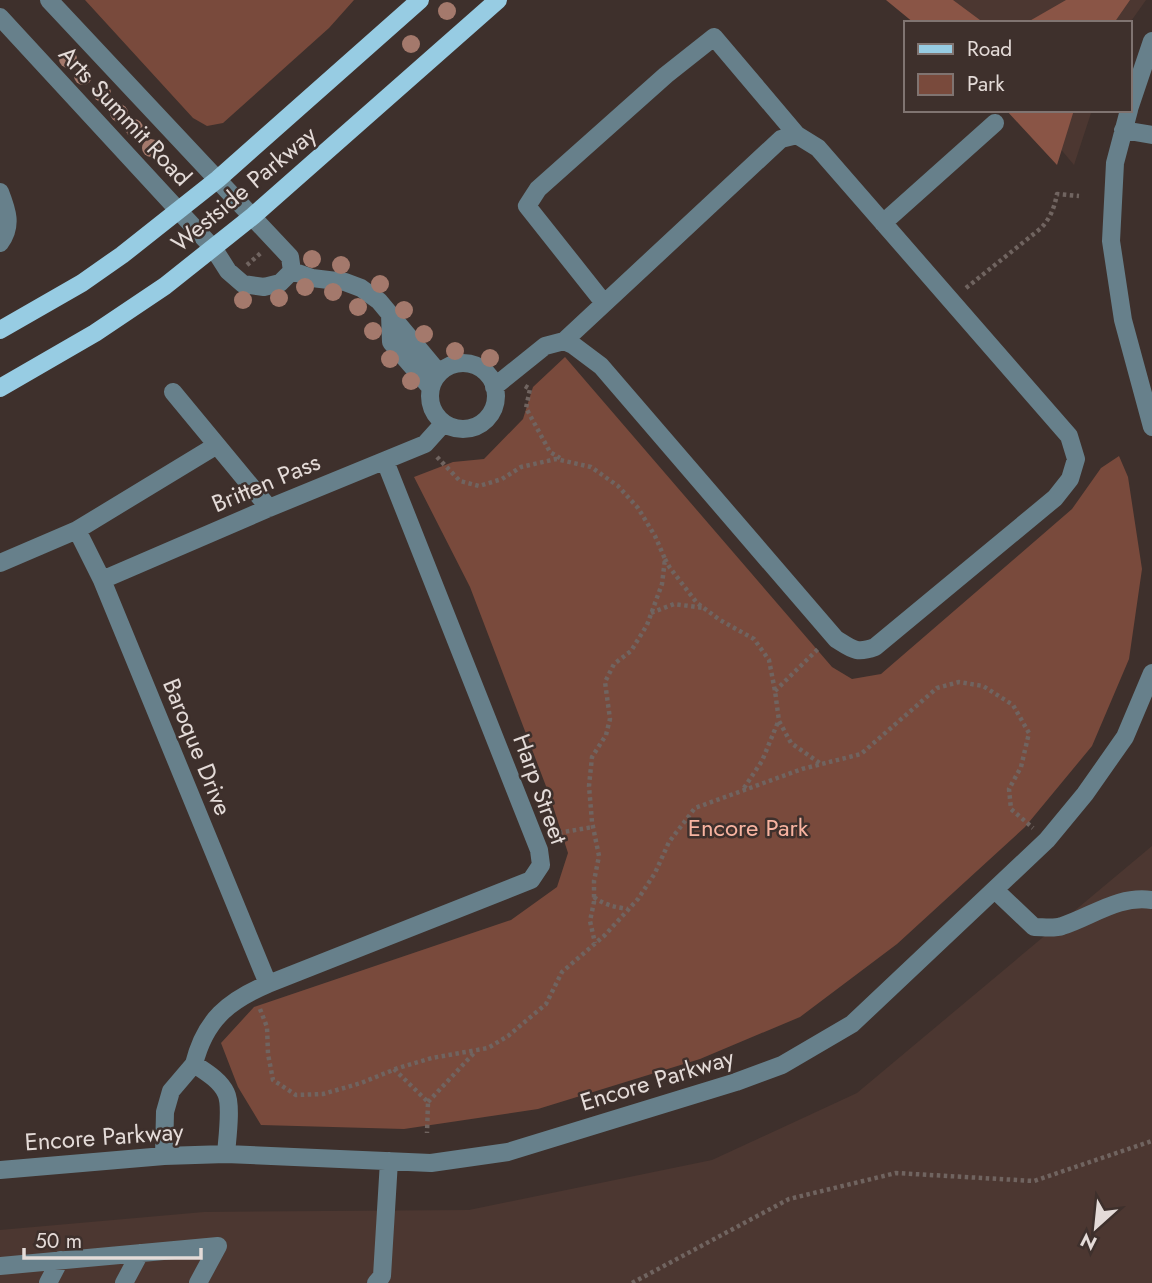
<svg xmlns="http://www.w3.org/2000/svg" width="1152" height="1283" font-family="Jost,sans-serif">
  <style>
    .built { fill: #4c3731 }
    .green { fill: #794a3c }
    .forest { fill: #8a5546 }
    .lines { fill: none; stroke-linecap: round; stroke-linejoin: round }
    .path { stroke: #706460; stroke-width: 4.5; stroke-dasharray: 3.5 3.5; stroke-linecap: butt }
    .minor { stroke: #67808b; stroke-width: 18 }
    .major { stroke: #97cce3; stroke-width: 18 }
    .tree { fill: #a4796c }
    .labels { text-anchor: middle; stroke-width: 5; stroke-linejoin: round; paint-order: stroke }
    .street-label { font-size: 24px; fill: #e4dbd8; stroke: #3e302c }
    .park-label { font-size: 24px; fill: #f8b4a1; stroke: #3e302c }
  </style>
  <rect width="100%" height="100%" fill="#3e302c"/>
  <path class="built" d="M935,0h211l-17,24v-1h-175z
    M1028,110h64l-18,55z
    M1152,846v437h-1152v-53l204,-18 265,-2 243,-50 145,-67z"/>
  <path class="green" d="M85,0h269l-25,28 -106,95 -16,3 -14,-8z
    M565,357l267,310 20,12 29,-5 191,-165 29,-41 18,-12 9,21 14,92 -13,90 -37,87 -67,81 -128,117 -97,73 -100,42 -162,50 -134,20 -143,-4 -23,-38 -17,-44 33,-36 257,-87 46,-33 11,-34 -19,-59 -79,-207 -56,-110 39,-15 31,-3 39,-40 10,-32z"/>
  <path class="forest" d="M886,0h67l31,23h-70z
    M1066,0h64l-16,23h-88z
    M1006,110h68l-17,55z"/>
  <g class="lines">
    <path class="path" d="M247,265l15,-13
      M966,288l74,-59c10,-10 14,-20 17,-35l22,2
      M525,386l5,3 -4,19 24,44 10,6
      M437,457l23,24 19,5 23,-7 19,-12 35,-8 35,8 27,19 20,22 17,28 10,23 -3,25 -15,41 -16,26 -17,13 -9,18 5,37 -4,16 -14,22 -3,29 3,36 7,34 -5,25v21l-4,19 5,22
      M665,559l5,9 27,35 23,17 34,19 15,21 6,31 4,30 12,22 30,21
      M651,613l23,-9 30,4
      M775,691l44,-43
      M744,788l18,-27 16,-39
      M552,834l41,-7
      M594,897c10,8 21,10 34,12
      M260,1009l7,18 1,27 5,26 23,15 27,-1 38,-11 37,-15 34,-10 56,-10 20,-12 38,-32 16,-32 43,-37 33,-36 17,-26 14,-31 26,-34 107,-39 59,-15 76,-66 22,-6 24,4 30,19 16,28 -8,34 -12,22 2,20 22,19
      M394,1069l34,33 -1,31
      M428,1102l47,-50
      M632,1283l157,-84 107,-26 138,8 118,-40"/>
    <path class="minor" d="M0,17l214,232 14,22 15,13 21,3 16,-4 12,-12 -2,-14 -241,-257
      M1129,109l23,-68
      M1129,110l-14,53 -4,78 12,79 29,107
      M1123,130l29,5
      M0,192c7,18 13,34 0,51
      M883,223l112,-100
      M292,271l20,7 33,4 16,6 18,13 60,72
      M604,303l-77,-97 11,-17 128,-114 48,-38 83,98
      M390,314l1,28 40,46
      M430 396a33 33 0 1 1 66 0a33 33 0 1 1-66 0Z
      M494,387l51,-41 19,-5 9,4 28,21 235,273c16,10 20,15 39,8l180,-149 15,-19 6,-20 -7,-23 -251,-288 -21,-13 -16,4 -217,202
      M173,392l96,116
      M77,530l25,50 166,404
      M0,563l77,-33 140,-85
      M102,580l167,-72 156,-64 18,-20
      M995,890l39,37c9,0 20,2 28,-1 31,-10 56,-31 90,-26
      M194,1064c11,-44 34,-63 74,-80l263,-104 10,-15 -2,-15 -154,-389
      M164,1156l1,-44 6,-21 23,-27c12,8 26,16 32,29 6,12 1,47 0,61
      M0,1170l164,-14 62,-2 205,9 77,-11 228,-70 46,-17 70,-41 195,-184 38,-46 40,-57 27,-64
      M0,1266l218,-20 -20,37
      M48,1283l12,-23
      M124,1283l16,-30
      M376,1283l6,-7 7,-115"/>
    <path class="major" d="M0,330l82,-47 40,-28 96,-76 202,-179
      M0,388l95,-55 70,-47 88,-70 245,-216"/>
  </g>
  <g class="tree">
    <circle cx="447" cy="11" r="9"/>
    <circle cx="411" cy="44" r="9"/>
    <circle cx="68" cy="59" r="9"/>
    <circle cx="83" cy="76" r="9"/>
    <circle cx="102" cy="93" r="9"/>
    <circle cx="119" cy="113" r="9"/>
    <circle cx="134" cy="128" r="9"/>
    <circle cx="151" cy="148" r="9"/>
    <circle cx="312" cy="259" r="9"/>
    <circle cx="341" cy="265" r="9"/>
    <circle cx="380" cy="284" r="9"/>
    <circle cx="305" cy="287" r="9"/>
    <circle cx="333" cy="292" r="9"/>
    <circle cx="279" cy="298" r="9"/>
    <circle cx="243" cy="300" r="9"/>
    <circle cx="358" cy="307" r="9"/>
    <circle cx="404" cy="310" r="9"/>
    <circle cx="373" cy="331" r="9"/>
    <circle cx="424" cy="334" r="9"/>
    <circle cx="455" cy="351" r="9"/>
    <circle cx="490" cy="358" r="9"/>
    <circle cx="390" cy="359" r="9"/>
    <circle cx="411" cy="381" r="9"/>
  </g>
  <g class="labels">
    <g class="street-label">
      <text transform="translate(125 116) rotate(47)" y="8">Arts Summit Road</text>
      <text transform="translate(244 189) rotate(-40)" y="8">Westside Parkway</text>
      <text transform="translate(266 483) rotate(-23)" y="8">Britten Pass</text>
      <text transform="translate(197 747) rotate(68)" y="8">Baroque Drive</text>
      <text transform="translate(540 789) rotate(70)" y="8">Harp Street</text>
      <text transform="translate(657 1080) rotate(-17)" y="8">Encore Parkway</text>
      <text transform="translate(104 1137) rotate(-4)" y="8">Encore Parkway</text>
    </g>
    <g class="park-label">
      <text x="748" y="836">Encore Park</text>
    </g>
  </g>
  <rect x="904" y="21" width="228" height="91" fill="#3e302c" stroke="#807471" stroke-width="2"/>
  <rect x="918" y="44" width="35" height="10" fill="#97cce3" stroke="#807471" stroke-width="2"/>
  <text x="967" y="56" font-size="21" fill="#e4dbd8">Road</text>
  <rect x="918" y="74" width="35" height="21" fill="#794a3c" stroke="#807471" stroke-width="2"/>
  <text x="967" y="91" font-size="21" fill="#e4dbd8">Park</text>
  <g transform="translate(1096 1227) rotate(207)" stroke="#3e302c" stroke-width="5" paint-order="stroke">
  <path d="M0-5L12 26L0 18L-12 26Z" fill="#e4dbd8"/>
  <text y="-10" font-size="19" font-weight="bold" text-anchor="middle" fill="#e4dbd8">N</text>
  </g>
  <path d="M24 1248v10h177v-10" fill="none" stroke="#e4dbd8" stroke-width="3.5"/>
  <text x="35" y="1248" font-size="21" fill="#e4dbd8" stroke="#3e302c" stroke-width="5" paint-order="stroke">50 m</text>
</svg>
